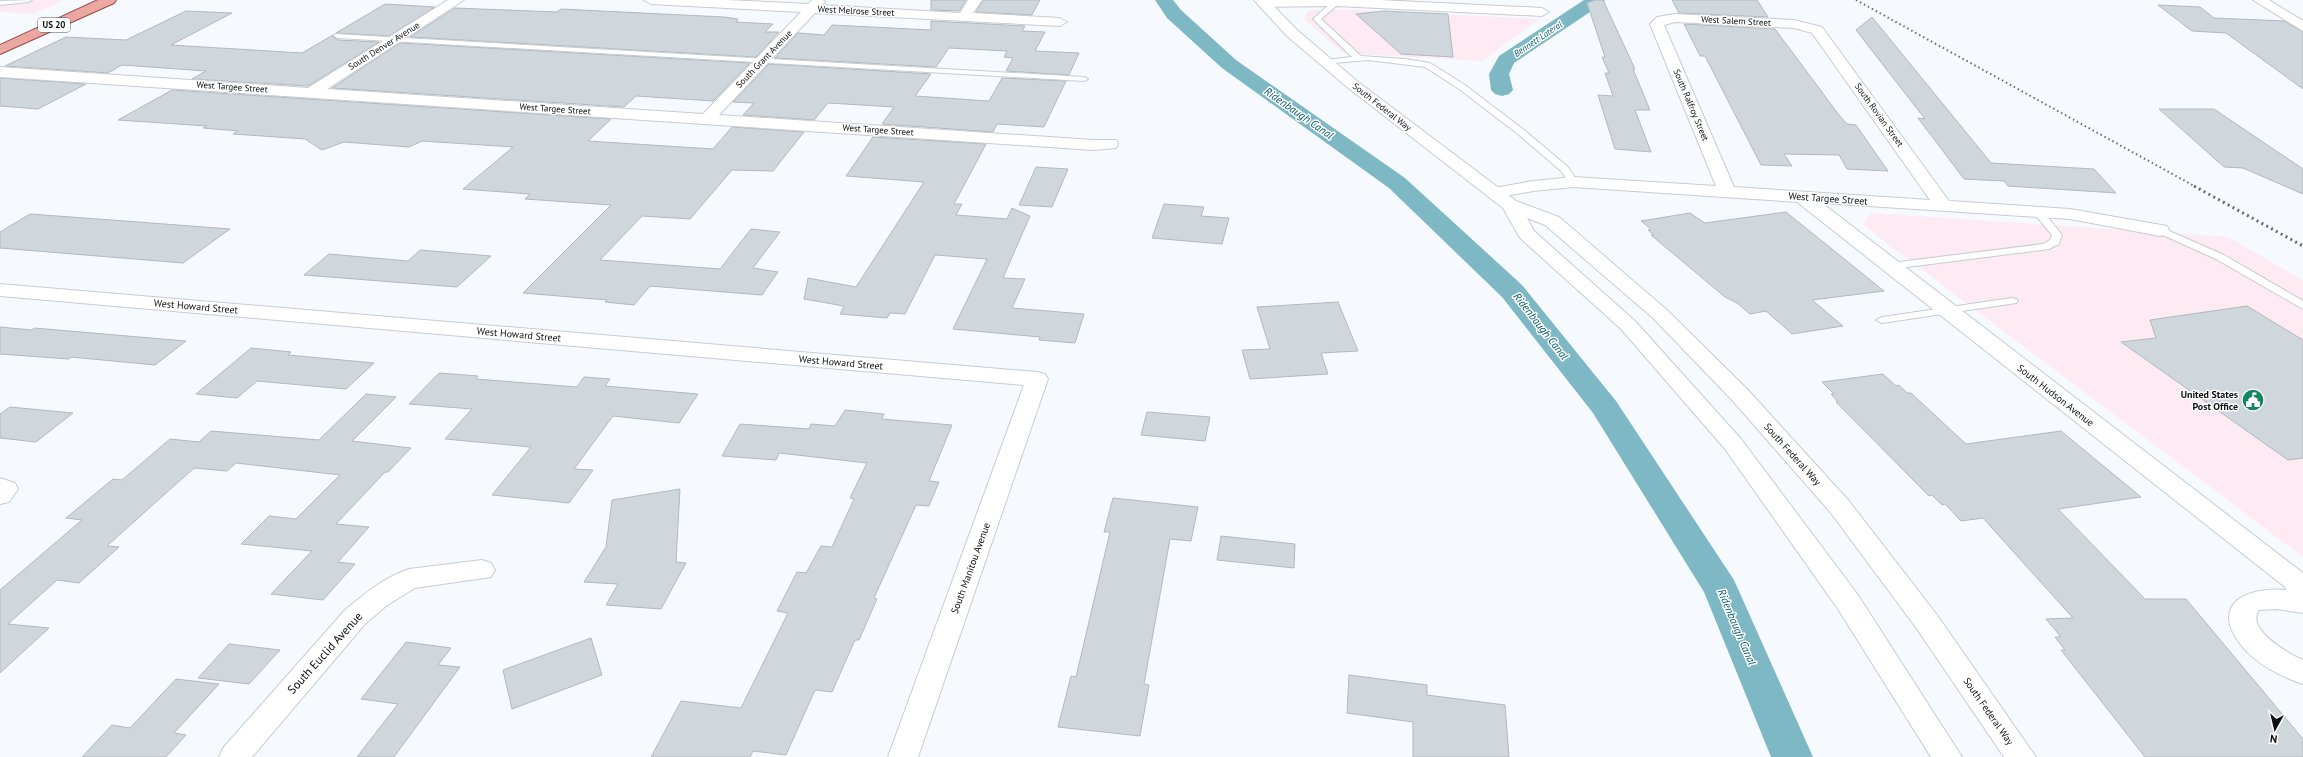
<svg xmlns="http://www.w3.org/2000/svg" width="2303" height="757" font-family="'PT Sans',sans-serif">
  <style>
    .commercial { fill: #fdeaf3 }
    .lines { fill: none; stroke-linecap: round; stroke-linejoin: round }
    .canal { fill: #7db8c4; fill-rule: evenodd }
    .building { fill: #cfd6dc; stroke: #b2b8be }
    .service-casing { stroke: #c5ccd2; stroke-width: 2 }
    .minor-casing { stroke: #c5ccd2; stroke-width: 2 }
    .tertiary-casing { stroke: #c5ccd2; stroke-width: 2 }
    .secondary-casing { stroke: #c5ccd2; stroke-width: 2 }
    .primary-casing { stroke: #954c46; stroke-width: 2 }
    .service { fill: #fff; fill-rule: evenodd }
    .minor { fill: #fff; fill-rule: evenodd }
    .tertiary { fill: #fff; fill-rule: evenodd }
    .secondary { fill: #fff; fill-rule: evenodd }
    .primary { fill: #eca7a1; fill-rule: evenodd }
    .rail-far1 { stroke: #696c6f; stroke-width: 2; stroke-dasharray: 1.5 3; stroke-linecap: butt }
    .rail { stroke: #696c6f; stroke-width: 3; stroke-dasharray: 2 3.5; stroke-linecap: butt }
    .labels { text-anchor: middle; stroke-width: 3; stroke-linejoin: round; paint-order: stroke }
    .far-street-label { font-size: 9px; fill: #0c0f11; stroke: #fff }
    .shield { fill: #fff; stroke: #555758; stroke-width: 1 }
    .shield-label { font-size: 9px; font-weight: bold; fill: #0c0f11 }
    .far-water-label { font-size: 9px; font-style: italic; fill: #005966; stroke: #fff }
    .street-label { font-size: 10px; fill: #0c0f11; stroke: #fff }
    .poi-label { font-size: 10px; font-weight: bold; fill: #0c0f11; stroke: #fff; text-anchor: end }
    .water-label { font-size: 11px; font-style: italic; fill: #005966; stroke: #fff }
    .near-street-label { font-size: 12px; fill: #0c0f11; stroke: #fff }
  </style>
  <rect width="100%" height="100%" fill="#f6fafe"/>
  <path class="commercial" d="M0,0h64l-31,14 -33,-2z
    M1315,10h44l180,9 -57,42 -139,-8 -39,-34 4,-8z
    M1871,213l357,24 75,43v277l-440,-332z"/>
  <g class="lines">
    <path class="canal" d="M1155,0h18l8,10 55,50 169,118 117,107 94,116 118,179 79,177h-42l-67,-165 -111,-179 -91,-116 -113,-109 -167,-120 -55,-50z
      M1584,0h21l-3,4 -88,59 -5,11 4,16 -4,4 -7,2 -7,-2 -4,-4 -2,-16 10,-18z"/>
  </g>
  <path class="building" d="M931,0h35l-7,11 -28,-1z
    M983,0h57l-8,15 -56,-3z
    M1595,0h8l32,69h-2l17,41h-15l16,42 -36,-3 -17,-54 15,1 -8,-23h4l-7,-16h3l-18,-54z
    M1672,0h85l11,17 -89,-4z
    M385,4l50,3 -46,29 -53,-3z
    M2158,5l42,2 14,11 70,3 19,11v57l-77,-56 -34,-2z
    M455,8l102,4 4,-3 163,8 14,2 -2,3 37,2 -8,8h14l-23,25 -346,-20z
    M186,11l46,2 -61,32 131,8 31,-18v2l5,3 41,2 -71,44 -116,-7 14,-8 -84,-6 -14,8 -103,-7 61,-29 60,3z
    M1384,11l64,3 5,43 -52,-3 -45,-40z
    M1872,17l119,146 103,6 22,24 -108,-7 -4,-5 -40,-2 -46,-61 7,1 -69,-89z
    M931,21l94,5 -3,5 23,1 -10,19 44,2 -10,22 -63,-4 7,-13 -9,-1 3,-6 -58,-3 -13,19 -161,-9 23,-25 26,2 8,-10 99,5z
    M1684,24l91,5 64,86 8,9 9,1 32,46 -41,-2 -8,-14 -55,-1 8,12 -31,-1 -56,-109h-5z
    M400,43l350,20 -37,38 -77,-5 -12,11 -292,-19z
    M769,64l162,10 -16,22 74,5 13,-23 64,3 -22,46 -47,-3 -4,8 -111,-8 12,-17 -66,-4 -14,17 -71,-5 11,-12 -21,-1z
    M0,78l86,6 -48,25 -38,-3z
    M172,90l439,29 -23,22 125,8 19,-22 72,5 -31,39 -41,-1 -42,49 -48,-3 -42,44 120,9 31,-40 29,3 -27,36 25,4 -16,23 -112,-9 -16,19 -29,-3 2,-2 -84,-7 88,-88 -86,-6 5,-5 -67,-5 50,-42 -91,-6 -13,6 -65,-5 -22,8 -17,-11 -72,-5 5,-3 -35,-3 4,-2 -89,-6z
    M2159,109h55l89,60v25l-60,-26 -19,-1z
    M873,137l113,7 -32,60h8l-6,11 51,4 5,-11 18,8 -27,62 22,1 -13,29 72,6 -9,29 -36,-3 1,-3 -87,-8 34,-70 -52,-4 -30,59 -15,-1 -3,5 -47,-4 4,-8 -40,-7 4,-21 48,9 68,-105 -78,-6z
    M1036,167l32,2 -16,38 -33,-2z
    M1164,204l40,3 -3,9 28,2 -7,26 -70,-6z
    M1786,212l98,79 -72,9 31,26 -51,8 -26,-23 -16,3 -13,-11 -12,-6 -74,-62h3l-6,-5 3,-1 -10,-8 49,-8 15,10z
    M30,214l95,7 105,8 -47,34 -183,-15v-16z
    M420,250l71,6 -34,31 -153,-12 25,-21 79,7z
    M1338,302l20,49 -37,2 7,21 -78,5 -8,-29 28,-1 -13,-42z
    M2247,306l56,34v118l-15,2 -167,-118 35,-4 -6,-18z
    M0,327l32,3 2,-2 152,13 -31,24 -84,-8 -2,2 -69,-5z
    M251,348l40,4 -3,3 86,8 -28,26 -89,-8 -20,17 -41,-4z
    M439,373l39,3 -2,3 101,8 7,-10 26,2 -5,7 93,8 -19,29 -66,-7 -39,53 19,1 -24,33 -77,-8 39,-48 -86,-8 27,-30 -63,-5z
    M1883,374l13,12 3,-1 8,8h4l55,51 95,-13 80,66 -83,12 87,90h41l117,140v18h-158l-84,-107h4l-10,-13h6l-15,-18 27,-1 -90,-100 -22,3 -16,-17 -3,1 -10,-10 -3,1 -93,-94h2l-7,-8h3l-12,-12z
    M366,394l30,3 -44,44 59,7 -23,24h-3l-49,52 33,3 -31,35 17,2 -32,36 -52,-6 41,-43 -71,-7 28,-28 27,3 44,-44 -104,-12 -9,8 -33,-3 -87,78 12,1 -40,36 -22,-3 -49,44 41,4 -49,45v-83l82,-70 -16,-2 47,-39 9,1 48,-41 29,3 12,-11 108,9z
    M10,407l63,6 -37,29 -36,-4v-24z
    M845,410l39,4 -2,5 70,6 -23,56 10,1 -10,24 -13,-1 -42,93 3,1 -18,41h-4l-23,52 -17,-2 -29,65 -33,-4 -3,6h-99l30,-56 60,7 47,-95 -11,-2 20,-39 9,1 15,-27 11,1 22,-48 -4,-1 17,-35 -88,-10 -3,7 -54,-4 18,-32 69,5 2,-5 24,2z
    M1147,412l63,5 -5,24 -64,-6z
    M680,489l-4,73 10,1 -25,46 -55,-4 12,-21 -34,-2 22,-35 6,-47z
    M1113,498l85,9 -7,34 -21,-2 -26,145 5,1 -9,51 -82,-9 13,-51 5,1 34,-145h-6z
    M1221,536l74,8 -1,24 -77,-8z
    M591,638l11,37 -90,34 -9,-39z
    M406,642l45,6 -13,17 22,2 -66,90h-37l41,-53 -37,-5z
    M229,644l51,6 -31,34 -51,-6z
    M1349,675l78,10v10l78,10 4,52h-96v-35l-66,-9z
    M176,679l43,5 -45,49 12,2 -20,22h-84l30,-32 18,3z"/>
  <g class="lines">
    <g class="service-casing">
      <path id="service" d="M32,0l-4,2 -28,3v-4z
        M1334,0l7,2 -20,17 40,37 44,3 25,4 35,22 59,45 44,37 10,15 -2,2h-6l-9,-13 -43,-37 -59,-45 -34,-22 -57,-7 -45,4 -1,-2 4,-2 26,-3 -39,-38z
        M335,34l749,43 4,2 -4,2 -746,-43 -4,-2z
        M2038,209l4,1 20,25 -3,9 -10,5 -158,20 -5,-3 5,-3 152,-19 7,-4 2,-5 -19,-23z
        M2160,227l64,28 79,46v8l-87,-50 -60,-27 -1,-2z
        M2012,298l4,1 2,2 -2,2 -134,20 -6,-3 6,-3z"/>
    </g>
    <g class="minor-casing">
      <path id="minor" d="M448,0h16l-137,89 376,25 98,-102 -150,-8 -7,-4h82l82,4 4,-4h11l2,2 -3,3 138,8 8,-13h14l-9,13 87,5 7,4 -7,4 -245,-13 -96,102 374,25h23l2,4 -2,4 -23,2 -1093,-73v-10l308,21z
        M1265,0h114l163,8 7,4 -7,4 -205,-10 -77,1 -2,-3z
        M1675,14l119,6 28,7 127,174 121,8 97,17 2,4 -2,4 -7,2 -90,-17 -248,-16 481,370v40l-26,-4 -18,1c-14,19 30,44 44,50v24c-22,-7 -47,-20 -62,-39 -32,-41 6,-59 45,-55l-1,-3 -488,-385 -224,-15 -40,4 -38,7 -6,-1 -3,-4 3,-4 44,-8 40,-4 143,9 -66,-162 7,-7zM1675,22l119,6 18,5 118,167 -196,-13 -70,-162z
        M0,284l1037,88 8,2 3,5 -130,378h-30l136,-372 -1024,-89z
        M0,478l15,5 3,6 -9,13 -9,2z
        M482,560l9,3 4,7 -4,7 -76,11 -29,18 -21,18 -113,133h-33l4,-9 122,-138c19,-16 40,-33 64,-41z"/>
    </g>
    <g class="tertiary-casing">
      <path id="tertiary" d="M2253,0h16l34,21v10z"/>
    </g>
    <g class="secondary-casing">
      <path id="secondary" d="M1254,0h14l29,30 60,51 159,120 43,16 108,93 81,80 101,111 88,114 99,142h-32l-87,-128 -86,-116 -99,-113 -79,-82 -108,-93 -18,-7 7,13 101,90 106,118 117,156 104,162h-31l-93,-148 -113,-160 -104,-120 -101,-91 -17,-30 -156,-121 -60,-51z"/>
    </g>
    <g class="primary-casing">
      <path id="primary" d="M98,0h18l-2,3 -114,51v-9z"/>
    </g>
    <use href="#service" class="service"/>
    <use href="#minor" class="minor"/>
    <use href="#tertiary" class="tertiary"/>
    <use href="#secondary" class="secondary"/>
    <use href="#primary" class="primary"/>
    <path class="rail-far1" d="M1856,0l340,187"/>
    <path class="rail" d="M2194,186l109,60"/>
  </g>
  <defs>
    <g id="civic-disc" transform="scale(1.15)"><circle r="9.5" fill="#148664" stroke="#fff"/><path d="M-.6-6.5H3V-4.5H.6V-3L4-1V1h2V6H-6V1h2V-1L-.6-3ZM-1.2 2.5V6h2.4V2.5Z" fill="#fff"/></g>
  </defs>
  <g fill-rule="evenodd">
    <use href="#civic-disc" x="2253" y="400"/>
  </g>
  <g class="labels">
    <g class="far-street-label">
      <text transform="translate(856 11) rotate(3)" y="3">West Melrose Street</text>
      <text transform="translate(1736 21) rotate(3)" y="3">West Salem Street</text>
      <text transform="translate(384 46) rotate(-32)" y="3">South Denver Avenue</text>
      <text transform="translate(764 59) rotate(-46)" y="3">South Grant Avenue</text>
      <text transform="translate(232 87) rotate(4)" y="3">West Targee Street</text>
      <text transform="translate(1691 105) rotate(67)" y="3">South Ralfroy Street</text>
      <text transform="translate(1382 107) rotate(38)" y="3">South Federal Way</text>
      <text transform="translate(555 109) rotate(4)" y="3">West Targee Street</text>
      <text transform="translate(1879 115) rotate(54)" y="3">South Rovian Street</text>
      <text transform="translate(878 130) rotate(4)" y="3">West Targee Street</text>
    </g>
    <rect class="shield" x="38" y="18" width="32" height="14" rx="3"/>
    <g class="shield-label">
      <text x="54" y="28">US 20</text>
    </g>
    <g class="far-water-label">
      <text transform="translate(1538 39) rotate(-34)" y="3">Bennett Lateral</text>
    </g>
    <g class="street-label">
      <text transform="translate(1828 198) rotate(4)" y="4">West Targee Street</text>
      <text transform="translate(196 306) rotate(5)" y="4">West Howard Street</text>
      <text transform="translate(519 334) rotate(5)" y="4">West Howard Street</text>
      <text transform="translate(841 362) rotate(5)" y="4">West Howard Street</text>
      <text transform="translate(2056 395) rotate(38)" y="4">South Hudson Avenue</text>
      <text transform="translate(1793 454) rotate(48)" y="4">South Federal Way</text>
      <text transform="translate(970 568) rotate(-70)" y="4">South Manitou Avenue</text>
      <text transform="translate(1989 711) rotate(55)" y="4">South Federal Way</text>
    </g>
    <g class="poi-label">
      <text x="2238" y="398">United States<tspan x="2238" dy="12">Post Office</tspan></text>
    </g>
    <g class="water-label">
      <text transform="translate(1299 113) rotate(35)" y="4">Ridenbaugh Canal</text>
      <text transform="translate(1541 326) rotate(52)" y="4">Ridenbaugh Canal</text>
      <text transform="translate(1737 627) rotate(67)" y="4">Ridenbaugh Canal</text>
    </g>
    <g class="near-street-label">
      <text transform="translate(325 653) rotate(-48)" y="4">South Euclid Avenue</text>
    </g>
  </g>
  <g transform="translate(2275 729) rotate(188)" stroke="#ffffff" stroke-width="3" paint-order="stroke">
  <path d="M0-3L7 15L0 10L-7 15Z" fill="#0c0f11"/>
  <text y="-6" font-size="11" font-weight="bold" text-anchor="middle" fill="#0c0f11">N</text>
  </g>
</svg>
